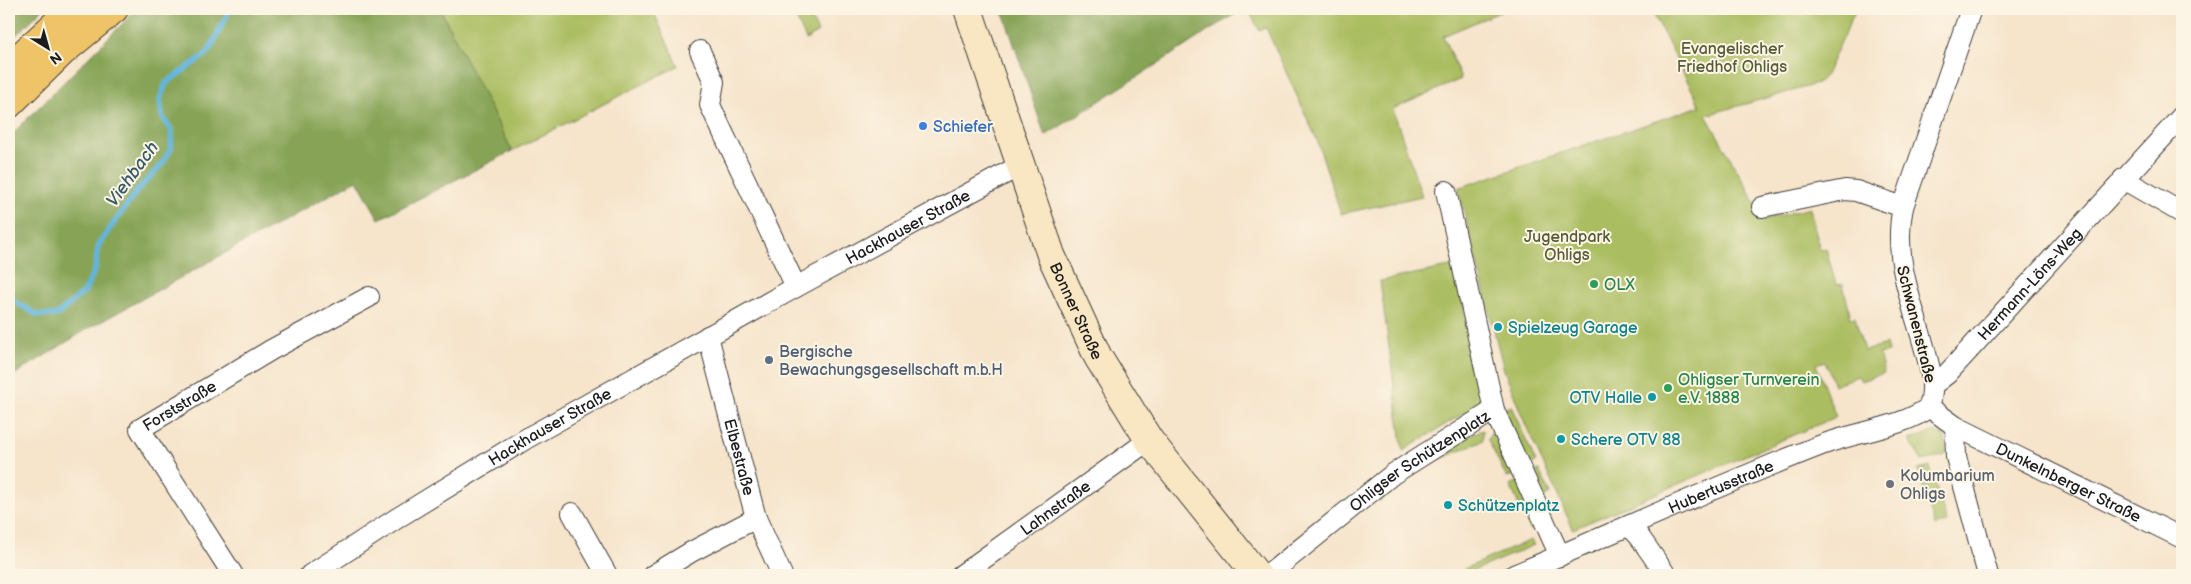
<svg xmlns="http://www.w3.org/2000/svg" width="2191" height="584" font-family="'Balsamiq Sans',sans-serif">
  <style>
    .green { fill: #aabd60; stroke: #636c3e }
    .forest { fill: #87a456; stroke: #526039 }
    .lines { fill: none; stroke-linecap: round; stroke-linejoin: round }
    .stream { stroke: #61b6dd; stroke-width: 5.5 }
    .minor-casing { stroke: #3d3a36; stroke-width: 22 }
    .secondary-casing { stroke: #3d3a36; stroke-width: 30 }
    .primary-casing { stroke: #3d3a36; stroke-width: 30 }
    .minor { stroke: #fff; stroke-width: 20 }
    .secondary { stroke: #f9e7c3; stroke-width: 28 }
    .primary { stroke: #efc469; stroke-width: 28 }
    .shop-dot { fill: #3f7fe0; stroke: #fcf5e5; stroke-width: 2 }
    .leisure-dot { fill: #2e9e5b; stroke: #fcf5e5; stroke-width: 2 }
    .culture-dot { fill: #0f9aa8; stroke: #fcf5e5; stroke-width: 2 }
    .service-dot { fill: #5c6f8a; stroke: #fcf5e5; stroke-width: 2 }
    .worship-dot { fill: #6b7280; stroke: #fcf5e5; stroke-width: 2 }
    .labels { text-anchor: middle; stroke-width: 4; stroke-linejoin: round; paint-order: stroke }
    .park-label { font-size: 16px; fill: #555c37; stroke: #fcf5e5 }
    .shop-label { font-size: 16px; fill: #366cbe; stroke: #fcf5e5; text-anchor: start }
    .street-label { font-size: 16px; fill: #1c1c1c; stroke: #fcf5e5 }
    .leisure-label { font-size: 16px; fill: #27864d; stroke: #fcf5e5; text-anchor: start }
    .culture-label { font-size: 16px; fill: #0d838f; stroke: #fcf5e5; text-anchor: start }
    .service-label { font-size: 16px; fill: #4e5e75; stroke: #fcf5e5; text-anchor: start }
    .worship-label { font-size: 16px; fill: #5b616d; stroke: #fcf5e5; text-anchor: start }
    .water-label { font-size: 18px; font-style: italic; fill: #385a69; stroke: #fcf5e5 }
  </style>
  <rect width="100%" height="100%" fill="#fcf5e5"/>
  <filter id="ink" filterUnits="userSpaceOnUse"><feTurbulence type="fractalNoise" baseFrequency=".02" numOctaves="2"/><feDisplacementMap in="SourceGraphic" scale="10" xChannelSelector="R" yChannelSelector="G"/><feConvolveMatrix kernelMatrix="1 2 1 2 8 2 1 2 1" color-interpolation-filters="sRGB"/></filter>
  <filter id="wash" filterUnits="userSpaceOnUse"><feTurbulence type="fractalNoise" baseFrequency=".0096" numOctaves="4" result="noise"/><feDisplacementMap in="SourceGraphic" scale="20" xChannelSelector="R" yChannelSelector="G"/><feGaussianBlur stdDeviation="1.12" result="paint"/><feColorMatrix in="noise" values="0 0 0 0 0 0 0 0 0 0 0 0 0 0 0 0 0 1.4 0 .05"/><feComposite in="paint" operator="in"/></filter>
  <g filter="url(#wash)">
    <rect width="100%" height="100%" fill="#f6e4cb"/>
    <path class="green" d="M440,9h223l-8,6 23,51 -166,85z
      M1248,9h259l-64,27 18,43 -68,30 29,87 -81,18 -24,-74 -51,-112 -7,2z
      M1651,9h205l-30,66 -9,9 -111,31 49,87 7,18 48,-12 10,42 6,-2 10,37 7,-1 8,34 4,-1 9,34 22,-7 2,8 -9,2 5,19 -23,8 -3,-5 -24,9 -9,-24 -9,3 20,53 -263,112 -47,-103 -22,-56 -46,-182 242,-82z
      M808,12l10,20 -12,8 -10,-22z
      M1454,266l31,134 -82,51 -23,-170z
      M1511,406l25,56 -9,4 -25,-56z
      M1483,430v10l-60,27 -44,35 -4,-5 96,-63z
      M1491,432l6,4 20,37 -10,5 -19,-38z
      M1932,432l9,2 4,3 1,18 -24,6 -13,-21z
      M1930,467l17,55 -12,4 -17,-56z
      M1539,470l11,24 -8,4 -10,-25z
      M1521,480l19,46 -10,4 -20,-45z
      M1531,540l3,5 -68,29 -2,-5z"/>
    <path class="forest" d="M9,9h34l-34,33z
      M137,9h303l72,142 -133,68 -22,-39 -271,150 -77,48v-241z
      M1002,9h241l-198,127z"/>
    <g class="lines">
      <path class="stream" d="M9,298l28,17h20l28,-24 10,-22 4,-25 38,-53 25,-27 9,-15 1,-18 -10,-15 -2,-17 6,-16 42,-30 22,-44"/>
    </g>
  </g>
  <g filter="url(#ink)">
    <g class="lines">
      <g class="minor-casing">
        <g id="minor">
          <path d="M700,51l14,31 -4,23 86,182"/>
          <path d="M2123,179l59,34"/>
          <path d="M1446,191l48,219 66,146"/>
          <path d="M1762,207l83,-17 11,1 47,16"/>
          <path id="s1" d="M708,336l48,182 26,57"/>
          <path id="s2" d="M1933,385l14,-11 235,-258"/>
          <path d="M1929,407c8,-23 -1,-45 -7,-68 -13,-44 -29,-86 -19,-132l68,-198"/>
          <path id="s3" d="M1929,407l26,19 227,112"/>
          <path d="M1955,426l1,31 32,118"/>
          <path d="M572,513l35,62"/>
          <path d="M1629,526l10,10 27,39"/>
          <path id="s4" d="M233,575l-93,-146 131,-79 98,-53"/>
          <path id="s5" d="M310,575l89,-58 130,-80 267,-150 225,-122"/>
          <path d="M653,575l38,-23 65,-34"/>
          <path id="s6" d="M961,575l188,-135"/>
          <path id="s7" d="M1268,575l125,-101 101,-64"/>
          <path id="s8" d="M1514,575c102,-43 202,-89 305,-129 32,-13 86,-19 110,-39"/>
        </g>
      </g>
      <g class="secondary-casing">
        <g id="secondary">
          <path id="s9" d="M968,9l83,246 47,102 51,83 108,135"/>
        </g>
      </g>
      <g class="primary-casing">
        <path id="primary" d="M9,67l63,-58
          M9,104l53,-52 52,-43"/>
      </g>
      <use href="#minor" class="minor"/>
      <use href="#secondary" class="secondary"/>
      <use href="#primary" class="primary"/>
    </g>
  </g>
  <circle class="shop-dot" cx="923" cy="126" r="5"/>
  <g class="leisure-dot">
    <circle cx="1594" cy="284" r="5"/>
    <circle cx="1668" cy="388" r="5"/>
  </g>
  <g class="culture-dot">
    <circle cx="1498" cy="327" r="5"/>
    <circle cx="1652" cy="397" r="5"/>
    <circle cx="1561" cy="439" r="5"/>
    <circle cx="1448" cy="505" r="5"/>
  </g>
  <circle class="service-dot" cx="769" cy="360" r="5"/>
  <circle class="worship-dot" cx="1890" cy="484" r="5"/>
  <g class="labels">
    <g class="park-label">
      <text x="1732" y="54">Evangelischer<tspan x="1732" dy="18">Friedhof Ohligs</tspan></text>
      <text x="1567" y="242">Jugendpark<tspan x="1567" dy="18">Ohligs</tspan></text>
    </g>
    <g class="shop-label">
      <text x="933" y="132">Schiefer</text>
    </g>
    <g class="street-label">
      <text dy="6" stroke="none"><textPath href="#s5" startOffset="692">Hackhauser Straße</textPath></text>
      <text dy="6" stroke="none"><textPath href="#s2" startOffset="140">Hermann-Löns-Weg</textPath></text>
      <text dy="6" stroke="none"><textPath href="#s9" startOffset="321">Bonner Straße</textPath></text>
      <text transform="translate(1917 324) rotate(76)" y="6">Schwanenstraße</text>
      <text dy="6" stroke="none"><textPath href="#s4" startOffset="219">Forststraße</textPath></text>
      <text dy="6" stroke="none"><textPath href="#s5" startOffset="282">Hackhauser Straße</textPath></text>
      <text dy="6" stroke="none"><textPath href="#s1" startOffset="125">Elbestraße</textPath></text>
      <text dy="6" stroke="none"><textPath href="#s7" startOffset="190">Ohligser Schützenplatz</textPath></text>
      <text dy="6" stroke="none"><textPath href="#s3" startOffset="159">Dunkelnberger Straße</textPath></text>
      <text dy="6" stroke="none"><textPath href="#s8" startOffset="225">Hubertusstraße</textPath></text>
      <text dy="6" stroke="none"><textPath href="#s6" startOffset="116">Lahnstraße</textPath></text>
    </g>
    <g class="leisure-label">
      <text x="1604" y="290">OLX</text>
      <text x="1678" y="385">Ohligser Turnverein<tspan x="1678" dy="18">e.V. 1888</tspan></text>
    </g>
    <g class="culture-label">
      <text x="1508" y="333">Spielzeug Garage</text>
      <text x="1642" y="403" text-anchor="end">OTV Halle</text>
      <text x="1571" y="445">Schere OTV 88</text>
      <text x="1458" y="511">Schützenplatz</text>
    </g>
    <g class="service-label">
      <text x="779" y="357">Bergische<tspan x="779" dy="18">Bewachungsgesellschaft m.b.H</tspan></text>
    </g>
    <g class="worship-label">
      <text x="1900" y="481">Kolumbarium<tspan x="1900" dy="18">Ohligs</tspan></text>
    </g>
    <g class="water-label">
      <text transform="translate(132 174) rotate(-54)" y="6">Viehbach</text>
    </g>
  </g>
  <rect width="2191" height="584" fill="none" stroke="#fcf5e5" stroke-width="30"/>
  <g transform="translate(48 48) rotate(143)" stroke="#fcf5e5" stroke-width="4" paint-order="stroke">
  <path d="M0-4L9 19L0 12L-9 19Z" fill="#1c1c1c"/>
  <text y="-8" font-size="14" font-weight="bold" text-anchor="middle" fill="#1c1c1c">N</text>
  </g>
</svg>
